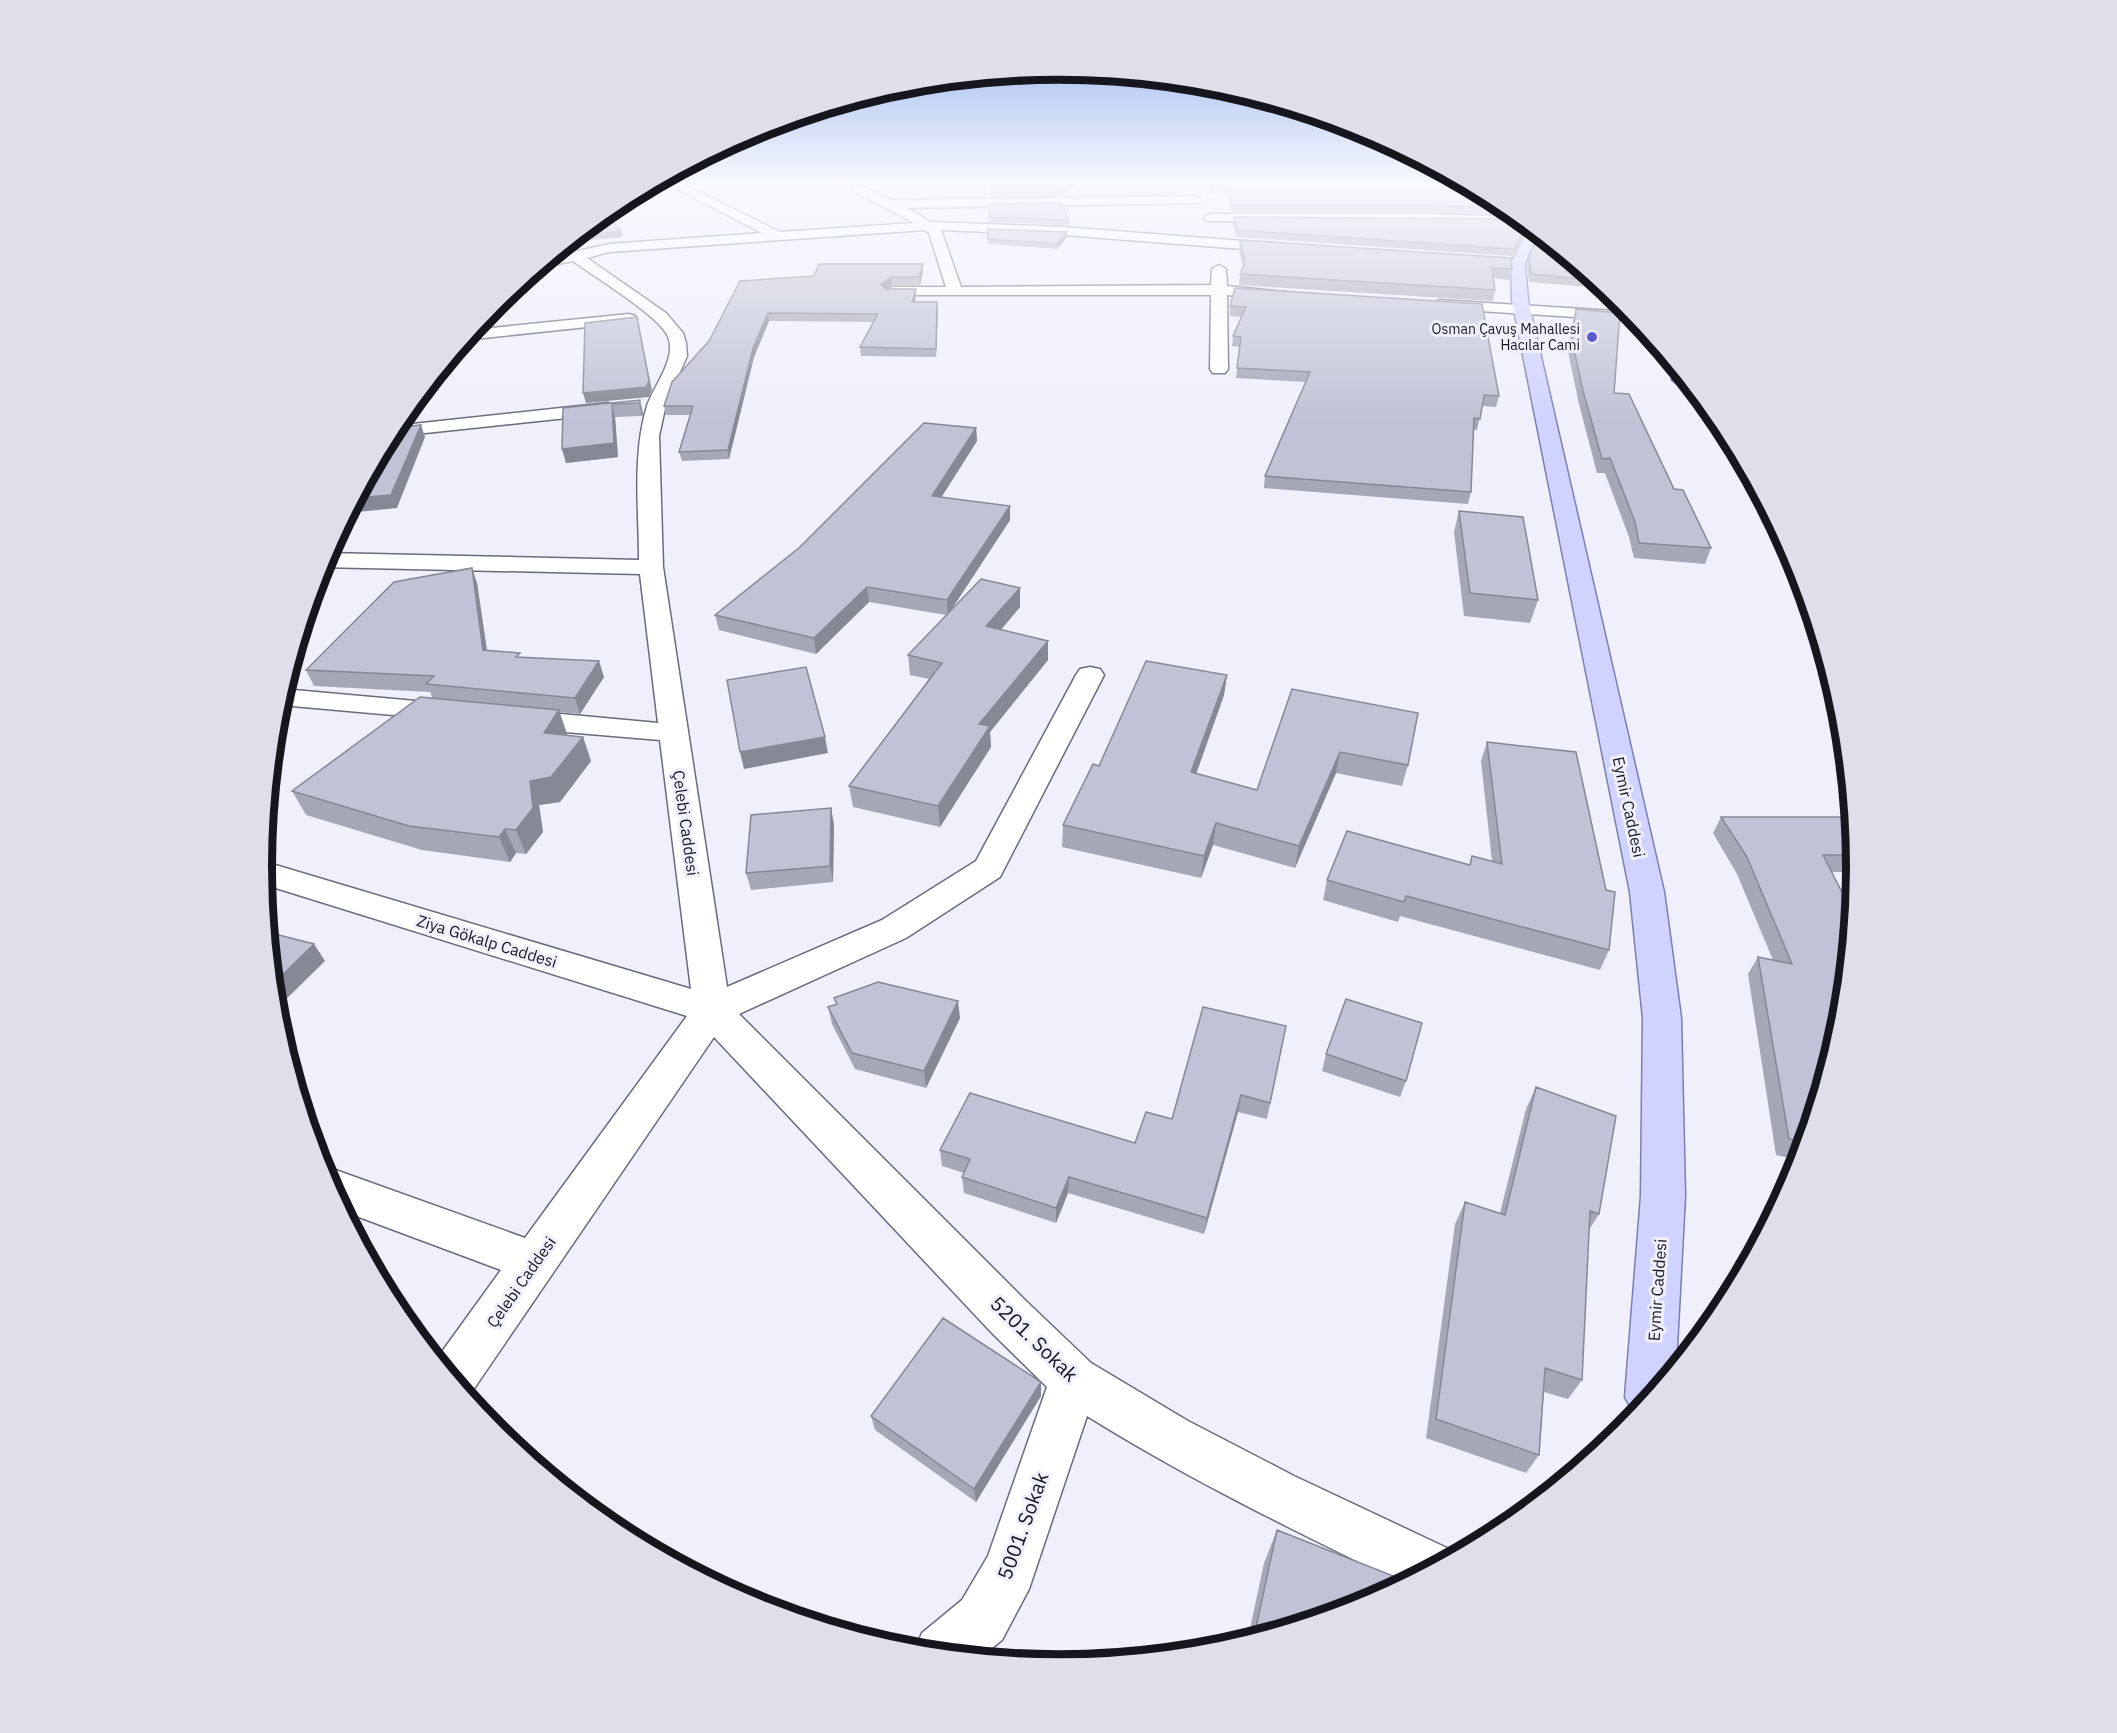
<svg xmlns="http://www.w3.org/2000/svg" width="2117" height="1733" font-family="'IBM Plex Sans',sans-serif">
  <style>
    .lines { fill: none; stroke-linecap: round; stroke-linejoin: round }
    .stream { fill: #7073b1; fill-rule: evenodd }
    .minor-casing { stroke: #6a6b7c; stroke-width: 3 }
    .major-casing { stroke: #7b7eb0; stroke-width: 3 }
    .minor { fill: #fff; fill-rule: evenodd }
    .major { fill: #d0d3ff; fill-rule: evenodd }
    .wall { fill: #a5a7b7 }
    .shaded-wall { fill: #868895 }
    .building { fill: #c0c2d5; stroke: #868895; stroke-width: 1.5 }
    .poi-dot { fill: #6058d1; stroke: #eff0fc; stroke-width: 2 }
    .labels { text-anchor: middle; stroke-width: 6; stroke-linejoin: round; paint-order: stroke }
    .far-poi-label { font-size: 14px; fill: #16171e; stroke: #eff0fc; text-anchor: end }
    .street-label { font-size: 16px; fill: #16171e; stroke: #eff0fc }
    .near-street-label { font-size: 20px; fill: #16171e; stroke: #eff0fc }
    .rim { fill: none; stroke: #16171e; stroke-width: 8 }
  </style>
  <rect width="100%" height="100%" fill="#eff0fc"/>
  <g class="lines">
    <path class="stream" d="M1675,369l5,4 -3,5 20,16 10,12h-5l-32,-26z"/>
    <g class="minor-casing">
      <path id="minor" d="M659,180h16l105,52 134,-9 -81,-43h16l42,20 304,-4 6,4 -2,3 -292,5 24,14 133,5 219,17 7,4 -7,4 -219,-17 -123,-5 20,57 250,-2 1,-16 7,-4 7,4 1,17 58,6 3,3 -3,3 -5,2 -53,-5 1,74 -3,4h-12l-3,-4 1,-74h-324l-3,-3 8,-5h54l-17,-54 -4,-3 -316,22 -22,6 79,55 17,20 3,10 1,13 -21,48 -7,32 4,131 64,420 155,-67 94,-59 100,-186 4,-6 10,-2 10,2 4,6 -104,202 -94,61 -167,76 287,287 65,62 97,58 106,55 155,73 3,7 -50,27c-107,-52 -214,-104 -315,-167l-58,173 -27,51 -20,16 -67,-6 7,-17 40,-33 26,-44 59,-169 -55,-54 -278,-296 -245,359 -2,1 -31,-37 65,-90 -158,-59 -21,-40 8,-3 195,70 162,-222 -424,-132 -1,-23 429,128 -31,-249 -142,-12 -10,-3 -4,-6 4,-6 10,-3 140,13 -18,-149 -320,-7 6,-14 313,7c0,-50 -7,-106 8,-154 7,-21 33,-51 19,-73 -12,-20 -71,-56 -93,-72l-37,7 12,-9 16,-4 -6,-4 8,-7 12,7 31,-7 153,-11z
        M1211,214h222l85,3 9,7 -321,-3 -2,-3 2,-3z
        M1439,300l191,12 8,9 -205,-13 -2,-3z
        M629,314l6,2 2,3 -2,3 -171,18 8,-10z
        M607,403l7,2 3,4 -3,4 -226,24 6,-11z
        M283,689l166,15 10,2 4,6 -4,6 -10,2 -168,-15h-3z"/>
    </g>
    <g class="major-casing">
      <path id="major" d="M1530,227l8,6 -13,30 3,37 136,592 17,126 4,178 -9,169 -41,50 -10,-18 16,-201 2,-178 -13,-126 -118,-592 -1,-37z"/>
    </g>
    <use href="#minor" class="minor"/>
    <use href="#major" class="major"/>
  </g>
  <path class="wall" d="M990,180h95l-25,16h-70z
    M1210,180h248l44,24 13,11 -82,-3h-202l-4,-19h-17z
    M989,217l80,3v5l-80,-3z
    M1234,217l287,2 7,6 -16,31 -276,-19 -3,-13z
    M1067,237l-10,12 -69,-5v-5z
    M1240,240l272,29 -3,11 -16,-2 2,12 -2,11 -254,-16 1,-11 3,-6 -4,-18z
    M1529,256l63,22 -2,9 -61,-5 -2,-19z
    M923,264v8l-3,13h-28l-6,4 30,8 -1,5 23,8 -2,47 -75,-1 -1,-9 13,-25 -104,-1 -15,36 -25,102 -47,2 -3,-9 11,-37h-24l-2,-9 8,-24 142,-106z
    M1235,288l264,108 -3,11 -14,-1 -5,24h-4l-2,62 -3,12 -204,-16 1,-12 41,-94 -70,-4 4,-31 -8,-1 1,-10 9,-19 -12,-1v-10z
    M1576,309l38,84 97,155 -6,16 -71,-6 -5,-21 -24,-64h-8l-18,-69 -11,-52 5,-31z
    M640,400l3,14 -1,2 -27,1 3,40 -52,6 -3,-55z
    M976,428l1,13 -36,57 69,22 -58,88 68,-1 -19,23 47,11v19l-58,72 1,15 -51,80 -87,-20 -4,-21 80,-107 -19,-4 -2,-20 38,-40 -77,-13 -53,52 -97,-24 -4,-15z
    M1459,511l79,89 -8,23 -66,-7 -10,-84z
    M477,583l10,67 117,27 -24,37 -21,-2 8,22v1l16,2 8,24 -31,41 -21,3 4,27 -17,22 -10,-1 -6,9 -88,-12 -116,-35 -14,-24 141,-92 -3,-7 -116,-6 -8,-16z
    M1227,675l-3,20 -28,79 61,16 35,-101 116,76 -6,21 -66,-13 -41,95 -82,-23 -12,33 -139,-31 1,-22 36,-59z
    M1487,742l122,208 -9,20 -200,-54 -2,6 -75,-22 4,-20 143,-16 2,-8 20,5 -11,-100z
    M831,808l3,17 -1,57 -82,8 -5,-17z
    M1721,817l132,16 3,34 -1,5h-24l10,150 -42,138 -23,-5 -28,-181 10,-17 15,3 -36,-86 -24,-41z
    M834,998l126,20 -34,70 -71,-19 -23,-45 -4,-17 8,-2z
    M1286,1026l-19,93 -29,-7 -34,122 -136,-41 -12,30 -92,-30 -2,-16 2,-4 -22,-7 -2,-16 195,-7 37,-24z
    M1326,1054l80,27 -6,16 -78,-26z
    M1536,1087l63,127 -10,16 -7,150 -14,19 -24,-7 -5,63 -13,18 -100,-35 29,-214 10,-22 35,11 26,-104z
    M1041,1396l-65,106 -101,-72 -4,-14z
    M1277,1530l86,73 -115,35 16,-75z"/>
  <path class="shaded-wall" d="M659,180h4l1,5 -18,2z
    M684,180h16l-15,2z
    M1062,180h23l-25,16v-15z
    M1527,224l1,2 -16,30 2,-7z
    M621,231l2,6 -54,5 8,-7z
    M1067,232v5l-10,12v-5z
    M923,264v8l-3,13 -1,-8z
    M891,277l1,8 -10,7 -1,-8z
    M916,289v8l-3,13 -1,-8z
    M937,302l1,8 -2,47v-8z
    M768,313l1,8 -15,36 -25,102 -1,-9 25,-102z
    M639,326l13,64 -3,7 -63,6 -3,-10z
    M640,400l3,14 -1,2 -3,-13z
    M612,404l3,13 3,40 -52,6 -4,-14z
    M421,425l4,12 -28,71 -49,5 7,-15z
    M976,428l1,13 -44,69 -1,-14z
    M1010,506v14l-62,95 -1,-15z
    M472,568l5,15 12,82 -6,-15z
    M867,587l2,15 -53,52 -2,-16z
    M1020,588v19l-33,39 -1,-20z
    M1048,641v19l-58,72 1,15 -51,80 -2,-21 41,-82z
    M599,661l5,16 -24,37 -5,-16z
    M1227,675l-3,20 -35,99 2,-22z
    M559,710l8,24 -14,23 -9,-24z
    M583,737l8,24 -31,41 -21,3 4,27 -17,22 -10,-24 14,-49z
    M825,737l3,16 -84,16 -4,-17z
    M1340,752l-4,21 -41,95 4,-22z
    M831,808l3,17 -1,57 -3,-16z
    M1216,823l-3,22 -12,33 3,-22z
    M505,829l11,24 -6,9 -11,-25z
    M314,944l11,17 -50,49 -2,-26z
    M958,1001l2,17 -34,70 -2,-17z
    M1241,1095l-3,17 -34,122 3,-16z
    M1069,1177l-1,16 -12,30v-15z
    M383,1286l24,29 -4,4 -8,-10z
    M1041,1382v14l-65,106 -2,-13z"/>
  <path class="building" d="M990,180h72l-2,1h-70z
    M1211,180h247l44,24 5,4 -73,-3h-203l-4,-18h-16z
    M1061,203l8,17 -80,-3v-13z
    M605,212l16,19 -44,4z
    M1234,217l287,2 6,5 -13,25 -277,-19z
    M988,229l79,3 -10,12 -69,-5z
    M1539,234l53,44v2l-61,-6 -2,-18z
    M1240,240l271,18 1,11 -20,-1 3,22 -255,-16 5,-11z
    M819,264h104l-4,13h-28l-10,7 5,5h30l-4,13h25l-1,47 -76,-2 18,-33 -110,-1 -15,35 -25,102 -49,2 14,-46h-29l8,-24 37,-41 31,-60 74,-5z
    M1235,288l247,16 17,92 -15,-1 -4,24 -6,-1 -3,74 -206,-16 45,-104 -73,-4 4,-31 -8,-1 13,-29 -16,-1z
    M1576,309l44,4 -6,80 15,1 45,95 9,1 28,58 -72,-5 -4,-21 -25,-64 -8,1 -19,-68 -11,-51z
    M637,317l12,64 -3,6 -63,6 2,-70z
    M640,400l-1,3 -27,1 2,39 -52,6 1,-41z
    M924,423l52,5 -44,68 78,10 -63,94 -80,-13 -53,51 -99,-23 85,-68z
    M421,425l-30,70 -36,3 38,-70z
    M1459,511l64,6 15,83 -68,-7z
    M472,568l11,82 37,3 -4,4 83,4 -24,37 -149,-14 8,-8 -128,-6 88,-88z
    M981,579l39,9 -34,38 62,15 -69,83 11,2 -52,80 -89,-20 93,-123 -34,-8z
    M1146,661l81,14 -36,97 66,18 35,-101 126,24 -10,52 -68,-13 -41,94 -83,-23 -12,33 -141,-31 30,-61 6,2z
    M806,667l19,70 -85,15 -13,-72z
    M420,697l139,13 -15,23 39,4 -32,40 -21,4 3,27 -17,22 -11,-1 -6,8 -90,-11 -117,-35z
    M1487,742l89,10 30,138 9,2 -6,58 -203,-54 -2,6 -77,-22 20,-49 123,34 2,-9 30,8z
    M831,808l-1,58 -84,7 5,-58z
    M1721,817h120l12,16 2,22h-32l29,57 -11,110 -37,120 -15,-3 -31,-182 34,7 -45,-107z
    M267,932l47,12 -41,40z
    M878,982l80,19 -34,70 -72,-18 -24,-46 9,-3 -3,-6z
    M1346,999l76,24 -16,58 -80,-27z
    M1203,1007l83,19 -16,77 -29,-8 -34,123 -138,-41 -13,31 -94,-31 8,-18 -30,-9 30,-57 165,50 11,-31 26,7z
    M1536,1087l80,29 -17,98 -9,-3 -8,169 -37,-12 -6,87 -103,-36 29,-217 40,13z
    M943,1318l98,64 -67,107 -103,-73z
    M1277,1530l129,51 -43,22 -109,34z"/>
  <linearGradient id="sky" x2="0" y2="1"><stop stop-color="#87aaeb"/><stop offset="0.43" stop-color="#f8f8fe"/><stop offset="1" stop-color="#f8f8fe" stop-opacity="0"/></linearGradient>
  <rect width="2117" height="423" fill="url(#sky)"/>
  <circle class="poi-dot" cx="1592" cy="337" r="6"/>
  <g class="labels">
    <g class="far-poi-label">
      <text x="1580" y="334">Osman Çavuş Mahallesi<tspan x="1580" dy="16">Hacılar Cami</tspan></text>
    </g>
    <g class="street-label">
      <text transform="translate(1629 807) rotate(78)" y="6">Eymir Caddesi</text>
      <text transform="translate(686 823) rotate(82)" y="6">Çelebi Caddesi</text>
      <text transform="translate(487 941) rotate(17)" y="6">Ziya Gökalp Caddesi</text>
      <text transform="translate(521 1282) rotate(-55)" y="6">Çelebi Caddesi</text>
      <text transform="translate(1657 1290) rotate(-86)" y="6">Eymir Caddesi</text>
    </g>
    <g class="near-street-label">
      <text transform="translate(1034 1339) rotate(44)" y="7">5201. Sokak</text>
      <text transform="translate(1023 1526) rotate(-70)" y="7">5001. Sokak</text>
    </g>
  </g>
  <path d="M0 0H2117V1733H0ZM272 867a787 787 0 1 1 1574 0a787 787 0 1 1-1574 0Z" fill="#dedfea" fill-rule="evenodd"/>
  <path class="rim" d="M272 867a787 787 0 1 1 1574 0a787 787 0 1 1-1574 0Z"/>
</svg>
